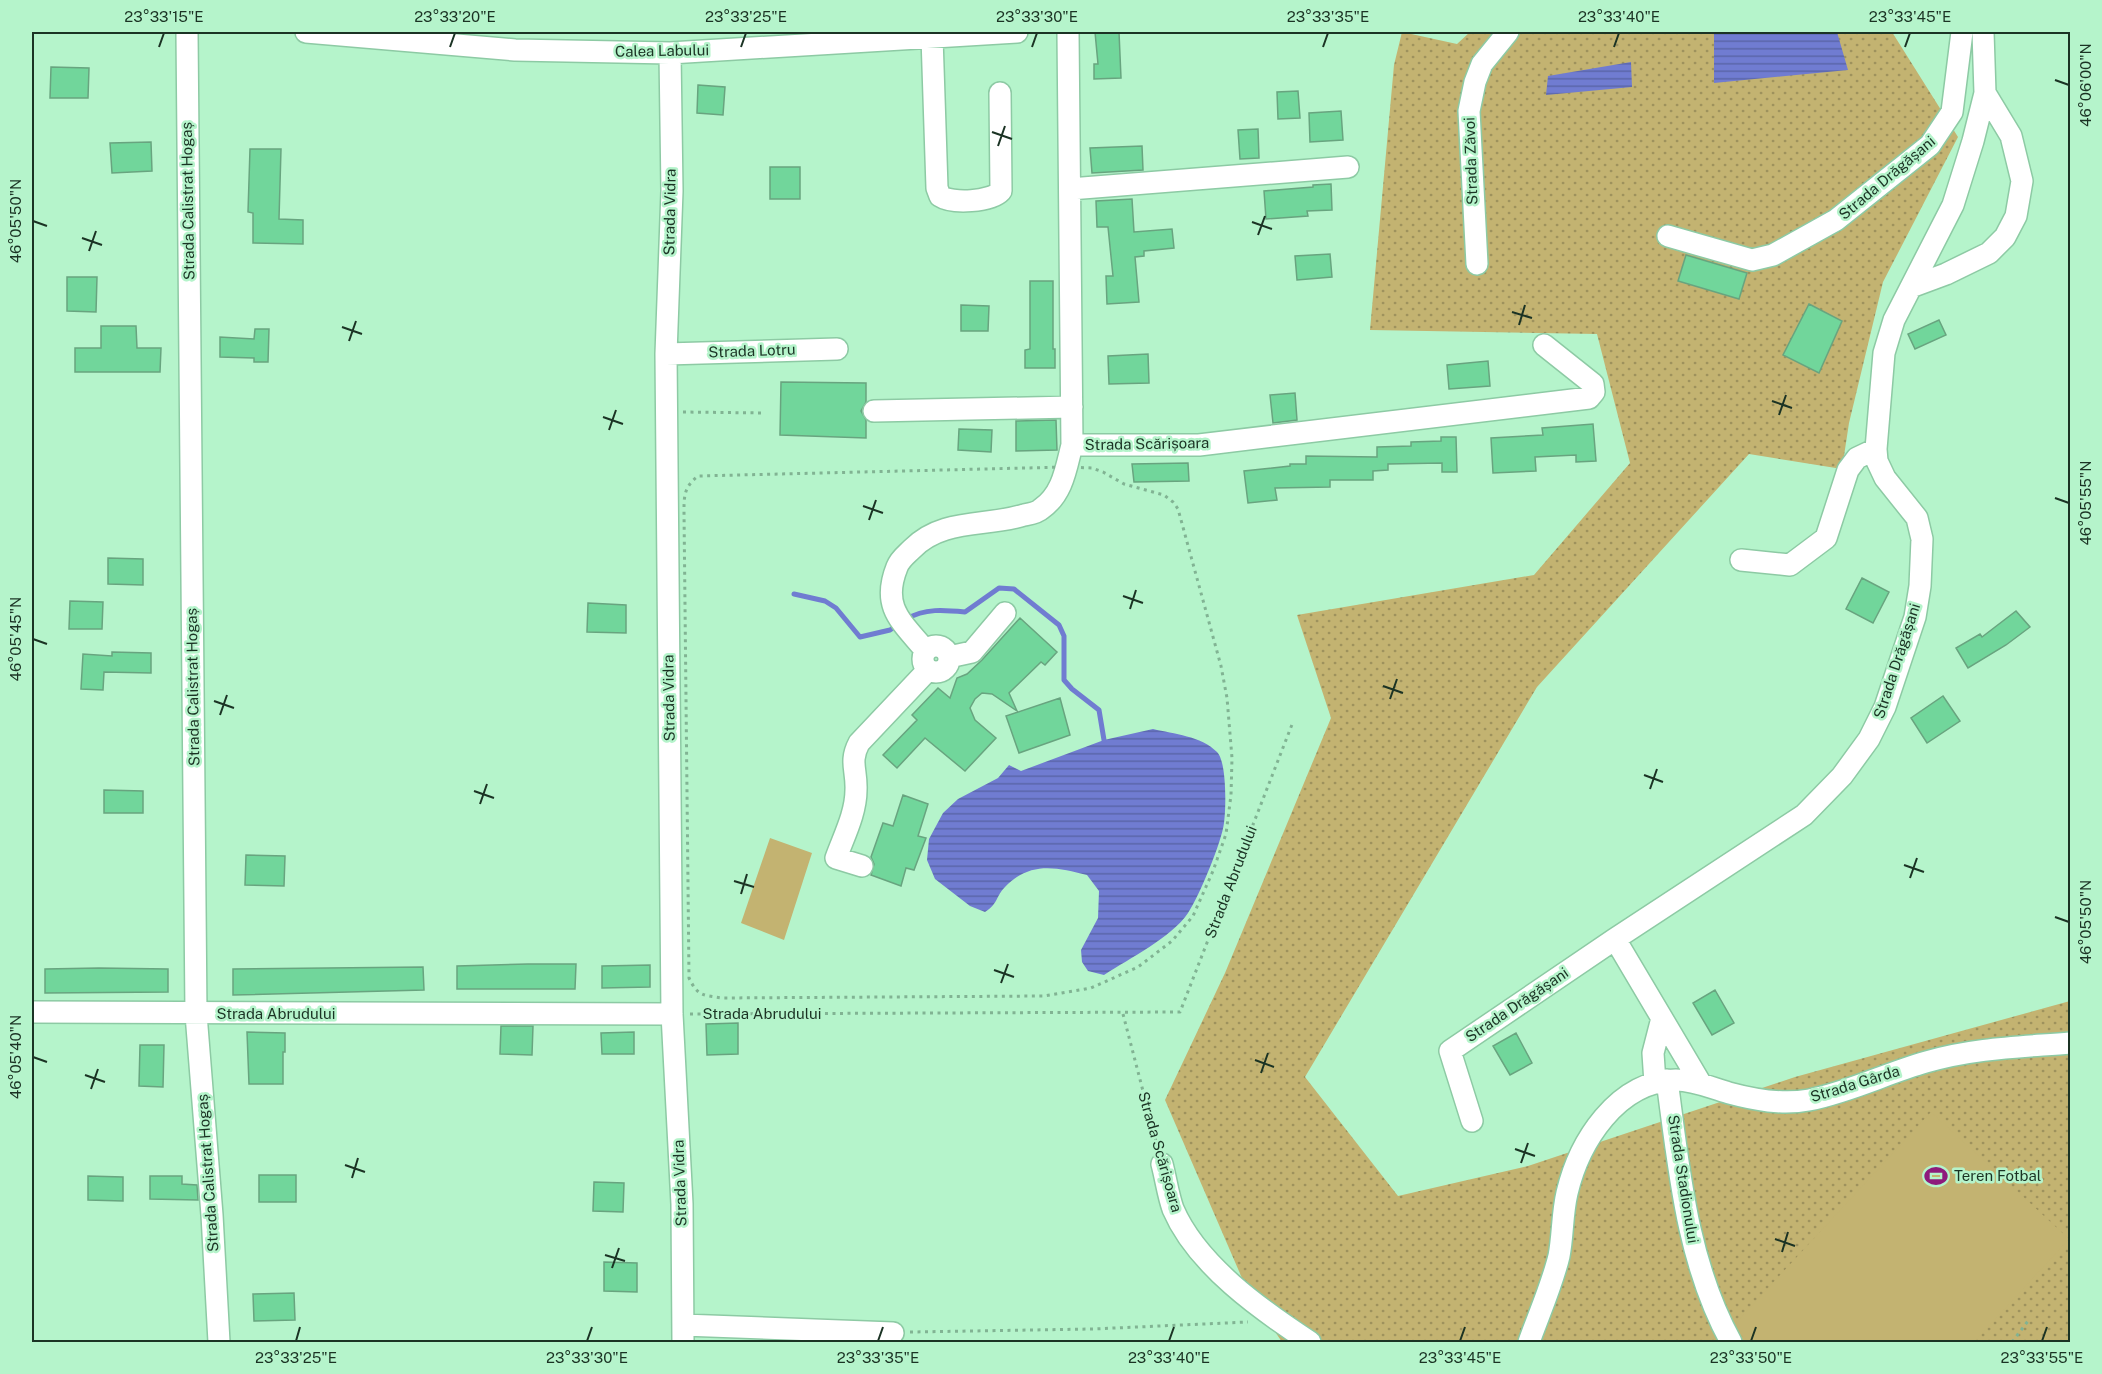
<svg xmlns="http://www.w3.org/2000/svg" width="2102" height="1374" font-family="'Public Sans',sans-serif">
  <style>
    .grass { fill: url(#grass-dots) }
    .pitch { fill: #c3b371 }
    .water { fill: url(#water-rules) }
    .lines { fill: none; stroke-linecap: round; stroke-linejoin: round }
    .stream { stroke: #707cd1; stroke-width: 5 }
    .building { fill: #71d69b; stroke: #68a47f; stroke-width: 1.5 }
    .minor-casing { stroke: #8dcaa4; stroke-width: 24 }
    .path { stroke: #81b393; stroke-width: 3; stroke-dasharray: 3 4.5; stroke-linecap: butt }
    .minor { stroke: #fff; stroke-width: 21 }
    .ticks { fill: none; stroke: #1b3324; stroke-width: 2 }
    .labels { text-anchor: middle; stroke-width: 5; stroke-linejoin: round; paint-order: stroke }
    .street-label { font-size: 15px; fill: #1b3324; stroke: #b5f4cb }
    .poi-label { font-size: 15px; fill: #1b3324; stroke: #b5f4cb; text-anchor: start }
    .neatline { fill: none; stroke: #1b3324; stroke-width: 2 }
    .ticks-label { font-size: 15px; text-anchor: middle; fill: #1b3324 }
  </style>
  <defs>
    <pattern id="grass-dots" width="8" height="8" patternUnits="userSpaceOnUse" patternTransform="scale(1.5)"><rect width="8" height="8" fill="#c3b371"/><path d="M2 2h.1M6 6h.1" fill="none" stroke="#9e925d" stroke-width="1.8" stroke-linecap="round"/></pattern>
    <pattern id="water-rules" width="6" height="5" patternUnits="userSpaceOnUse" patternTransform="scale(1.5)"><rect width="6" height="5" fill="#707cd1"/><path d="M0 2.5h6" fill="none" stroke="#5b66a9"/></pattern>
  </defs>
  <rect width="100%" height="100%" fill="#b5f4cb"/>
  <path class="grass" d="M1402,32l55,12 13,-12h422l66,105 -75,145 -34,141 -7,46 -93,-15 -212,233 -232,390 93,119 130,-30 267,-89 275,-76v341h-788l-34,-50 -83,-192 60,-127 106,-255 -34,-103 237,-40 96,-112 -33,-129 -227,-4 24,-265z"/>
  <path class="pitch" d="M770,838l42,15 -28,87 -43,-17z
    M1931,1112l138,127 -95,103h-225l-17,-15z"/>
  <path class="water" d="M1714,32h123l11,38 -134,13z
    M1631,62l1,25 -86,8 2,-19z
    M1153,729c21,5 48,7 64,23 10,10 9,57 7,71 -2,18 -25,74 -36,90 -17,25 -58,45 -84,62l-16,-4 -6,-9 -1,-12 17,-32 1,-27 -12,-16c-31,-8 -57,-14 -82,12 -9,9 -7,17 -20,25l-15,-6 -35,-27 -8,-19 2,-21 14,-26 15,-14 40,-21 11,-13 12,6 83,-31z"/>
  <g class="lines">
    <path class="stream" d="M794,594l31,7 11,7 24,29 30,-7 9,-6
      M907,619c17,-11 38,-9 58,-7l34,-24 15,1 45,36 5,11v44l8,9 27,21 5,30"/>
  </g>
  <path class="building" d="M1095,32h24l2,46 -27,1v-15h4z
    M51,67l38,1 -1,30h-38z
    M698,85l27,2 -2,28 -26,-2z
    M1298,91l2,27 -22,1 -1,-27z
    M1341,111l2,29 -33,2 -1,-29z
    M1258,129l1,29 -19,1 -2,-29z
    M151,142l1,29 -40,2 -2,-30z
    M1142,146l1,24 -51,3 -2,-25z
    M250,149h31l-2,70 24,1v24l-50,-1v-30l-5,-1z
    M770,167h30v32h-30z
    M1331,184l1,26 -25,1 1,5 -42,3 -2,-28 49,-4v-2z
    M1132,199l2,33 38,-3 2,19 -30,3v5l-9,1 4,45 -32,2 -1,-28h7l-5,-49h-11l-1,-26z
    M1330,254l2,23 -35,3 -2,-24z
    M1686,255l61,18 -8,26 -61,-18z
    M67,277h30l-1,35 -29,-1z
    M1030,281h23v68h2v19h-30v-18l5,-1z
    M1809,304l33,17 -23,52 -36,-18z
    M961,305l28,1 -1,25h-27z
    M1939,320l7,15 -31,14 -7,-15z
    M101,326h35l1,22h24l-1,24h-85v-24h26z
    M255,329h14l-1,33h-14v-4l-34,-1v-20l34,2z
    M1148,354l1,29 -40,1 -1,-28z
    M1488,361l2,25 -41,3 -2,-24z
    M781,382l85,1v19l-5,9 5,9v18l-86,-3z
    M1295,393l2,27 -24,3 -3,-28z
    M1056,420l1,30 -41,1v-30z
    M1593,424l3,37 -20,1v-7l-41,2 1,14 -43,2 -2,-35 52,-3 -1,-7z
    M959,429l33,1 -1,22 -33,-2z
    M1441,437h15l1,35h-15v-9l-54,1v6l-15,1v9h-43v7l-55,1 2,12 -29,3 -4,-32 46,-5v-2h16v-8l71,1v-10l34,-1v-4l30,-1z
    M1188,463l1,18 -55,1 -2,-18z
    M108,558l35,1v26l-35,-1z
    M1862,578l27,14 -16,31 -27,-14z
    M70,601l33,1 -1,27h-33z
    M588,603l38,2v28l-39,-1z
    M2016,611l14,16 -24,18 -38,23 -12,-20 24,-14 2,3z
    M1020,618l37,34 -12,13 -4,-3 -32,31 8,18 -25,-17 -10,-1 -7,6 -5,9 5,12 21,18 -31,33 -40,-33 -28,30 -14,-13 34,-35 -5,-5 26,-27 12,10 7,-20 10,-4 15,-14z
    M112,652l39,1v20l-47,-1 -1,18 -22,-1 2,-35 29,2z
    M1943,696l17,25 -33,22 -16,-25z
    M1060,698l10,37 -51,18 -13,-37z
    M104,790l39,1v22h-39z
    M903,795l25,9 -10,32 8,2 -12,32 -8,-2 -5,18 -30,-11 3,-11 -3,-7 12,-34 10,3z
    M246,855l39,1 -1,30 -39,-1z
    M528,964h48l-1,25h-118v-23z
    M650,965v22l-48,1v-22z
    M423,967l1,23 -191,5v-26z
    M99,968l69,1v23l-123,1v-24z
    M1715,990l19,33 -22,12 -19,-32z
    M738,1023v31l-31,1 -1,-31z
    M501,1026h32l-1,29 -32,-1z
    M247,1032l38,1v19h-2v32h-34z
    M634,1032v22h-32l-1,-21z
    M1516,1033l16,30 -22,12 -17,-29z
    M140,1045h24l-1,42 -24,-1z
    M259,1175h37v27h-37z
    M88,1176l35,1v24l-35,-1z
    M150,1176h32v8l15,1 1,15 -48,-1z
    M594,1182l30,1 -1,29 -30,-1z
    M604,1262l33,1v29l-33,-1z
    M294,1293l1,27 -41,1 -1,-27z"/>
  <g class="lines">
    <g class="minor-casing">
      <path id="minor" d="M187,32l9,982 16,201 7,127
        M306,32l209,18 155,3 347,-21
        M932,37l5,151 3,8c12,8 51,6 61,-5l-1,-98
        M670,53l2,138 -6,163 6,660 10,190 1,138
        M1070,189l278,-22
        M1668,236l84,24 21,-5 63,-35 94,-75 22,-33 10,-80
        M1477,264l-8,-153 6,-29 7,-18 26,-32
        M1911,287l35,-13 43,-21 16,-16 11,-21 6,-35 -11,-45 -26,-43
        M666,354l171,-5
        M874,411l198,-4
        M1072,445h127l390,-47 5,-6 -1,-8 -49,-39
        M1741,560l49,5 36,-27 22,-68 9,-12 19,-9
        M923 659a13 13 0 1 1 26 0a13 13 0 1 1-26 0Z
        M926,651c-25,-30 -45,-44 -29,-84 3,-8 9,-12 15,-18 30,-31 74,-22 112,-34 5,-1 13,-2 17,-6 22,-15 25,-41 31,-64l-4,-413
        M949,657l23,-5 33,-39
        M862,866l-26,-8c8,-22 20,-45 20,-68 1,-20 -7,-28 3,-47l69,-73
        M1615,939l86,145
        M32,1012l640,2
        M1667,1080c12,90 20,182 64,262
        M1655,1083l-2,-30 9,-35
        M1472,1121l-22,-70 165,-112 189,-124 38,-39 27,-37 16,-32 30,-90 5,-31 2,-47 -5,-21 -32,-40 -8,-17 -1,-12 8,-96 10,-33 59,-115 20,-64 12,-48 -2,-61
        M1162,1164c4,15 6,31 11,45 24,56 88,101 137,133
        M683,1325l210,8
        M1529,1342c10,-28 23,-57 30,-86 4,-20 3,-42 8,-63 12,-51 50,-112 109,-113 19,0 35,8 53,13 26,7 53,12 80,7 41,-8 78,-27 117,-38 47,-14 96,-15 144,-19"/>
    </g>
    <path class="path" d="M683,412l82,1
      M1066,467l26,1 11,4 21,12 40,11 9,7 5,7 43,157 6,32 5,60 -1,37 -5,39 -13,37 -20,45 -21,25 -34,26 -47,21 -47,8 -322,2c-18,-3 -24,-1 -33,-20l-5,-466c0,-16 0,-25 14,-36z
      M690,1014l490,-2 113,-290
      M1123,1014l34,131
      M910,1332l183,-3 155,-7
      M2012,1342l16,-21"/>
    <use href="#minor" class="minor"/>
  </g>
  <path class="ticks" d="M159,47l5,-14M450,47l5,-14M741,47l5,-14M1032,47l5,-14M1323,47l5,-14M1614,47l5,-14M1905,47l5,-14M2055,80l14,5M992,132l20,7M998,146l7,-20M33,221l14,5M1252,222l20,7M1258,235l7,-19M82,238l20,7M89,251l7,-20M1512,312l20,6M1519,325l6,-20M342,327l20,7M349,341l7,-20M1772,401l20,7M1779,415l7,-20M603,417l20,7M609,430l7,-20M2055,498l14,5M863,506l20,7M869,520l7,-20M1123,596l20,7M1130,609l6,-19M33,639l14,5M1383,686l20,7M1390,699l7,-20M214,701l20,7M220,715l7,-20M1644,775l19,7M1650,789l7,-20M474,791l20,7M480,804l7,-20M1904,865l20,7M1910,878l7,-20M734,881l20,6M741,894l6,-20M2055,917l14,5M994,970l20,7M1001,983l7,-19M33,1057l14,5M1255,1060l19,7M1261,1073l7,-20M85,1075l20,7M91,1089l7,-20M1515,1149l20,7M1521,1163l7,-20M345,1165l20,7M352,1178l6,-20M1775,1239l20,7M1782,1252l6,-20M605,1255l20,6M612,1268l7,-20M296,1341l4,-14M587,1341l5,-14M878,1341l5,-14M1169,1341l5,-14M1460,1341l5,-14M1751,1341l5,-14M2042,1341l5,-14"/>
  <defs>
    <g id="stadium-bare" transform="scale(1.8)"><path d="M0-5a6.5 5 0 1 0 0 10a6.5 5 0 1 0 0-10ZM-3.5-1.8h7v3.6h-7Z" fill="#8e1b7c" stroke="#b5f4cb" stroke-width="2.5" paint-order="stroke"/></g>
  </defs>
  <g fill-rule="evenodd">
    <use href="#stadium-bare" x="1936" y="1176"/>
  </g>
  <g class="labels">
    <g class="street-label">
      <text transform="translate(662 51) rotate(-1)" y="5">Calea Labului</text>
      <text transform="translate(1471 161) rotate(-92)" y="5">Strada Zăvoi</text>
      <text transform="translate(1887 178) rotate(-40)" y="5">Strada Drăgășani</text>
      <text transform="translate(188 201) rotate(-91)" y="5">Strada Calistrat Hogaș</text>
      <text transform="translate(670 212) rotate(-89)" y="5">Strada Vidra</text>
      <text transform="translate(752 351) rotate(-2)" y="5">Strada Lotru</text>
      <text transform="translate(1147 444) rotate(-1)" y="5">Strada Scărișoara</text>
      <text transform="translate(1897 661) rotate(-72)" y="5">Strada Drăgășani</text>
      <text transform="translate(193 687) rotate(-91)" y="5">Strada Calistrat Hogaș</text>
      <text transform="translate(669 698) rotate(-91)" y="5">Strada Vidra</text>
      <text transform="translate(1231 882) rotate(-69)" y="5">Strada Abrudului</text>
      <text transform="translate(1517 1005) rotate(-34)" y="5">Strada Drăgășani</text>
      <text x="276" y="1019">Strada Abrudului</text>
      <text x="762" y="1019">Strada Abrudului</text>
      <text transform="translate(1855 1084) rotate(-17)" y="5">Strada Gârda</text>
      <text transform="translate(1160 1152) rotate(74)" y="5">Strada Scărișoara</text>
      <text transform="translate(208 1173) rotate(-94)" y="5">Strada Calistrat Hogaș</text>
      <text transform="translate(1683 1179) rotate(81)" y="5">Strada Stadionului</text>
      <text transform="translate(680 1183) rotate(-92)" y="5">Strada Vidra</text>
    </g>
    <g class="poi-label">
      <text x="1954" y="1181">Teren Fotbal</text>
    </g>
  </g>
  <rect width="2102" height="1374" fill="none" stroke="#b5f4cb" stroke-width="66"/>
  <rect x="33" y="33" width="2036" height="1308" class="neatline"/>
  <g class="ticks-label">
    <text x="164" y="22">23°33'15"E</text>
    <text x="455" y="22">23°33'20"E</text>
    <text x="746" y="22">23°33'25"E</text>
    <text x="1037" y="22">23°33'30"E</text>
    <text x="1328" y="22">23°33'35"E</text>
    <text x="1619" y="22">23°33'40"E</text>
    <text x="1910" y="22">23°33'45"E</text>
    <text transform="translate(2086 85) rotate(-90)" y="5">46°06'00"N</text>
    <text transform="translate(16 221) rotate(-90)" y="5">46°05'50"N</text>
    <text transform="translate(2086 503) rotate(-90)" y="5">46°05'55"N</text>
    <text transform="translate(16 639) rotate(-90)" y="5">46°05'45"N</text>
    <text transform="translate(2086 922) rotate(-90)" y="5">46°05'50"N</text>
    <text transform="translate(16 1057) rotate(-90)" y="5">46°05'40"N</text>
    <text x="296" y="1363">23°33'25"E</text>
    <text x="587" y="1363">23°33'30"E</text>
    <text x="878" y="1363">23°33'35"E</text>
    <text x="1169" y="1363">23°33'40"E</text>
    <text x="1460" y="1363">23°33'45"E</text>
    <text x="1751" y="1363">23°33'50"E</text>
    <text x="2042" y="1363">23°33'55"E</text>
  </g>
</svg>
